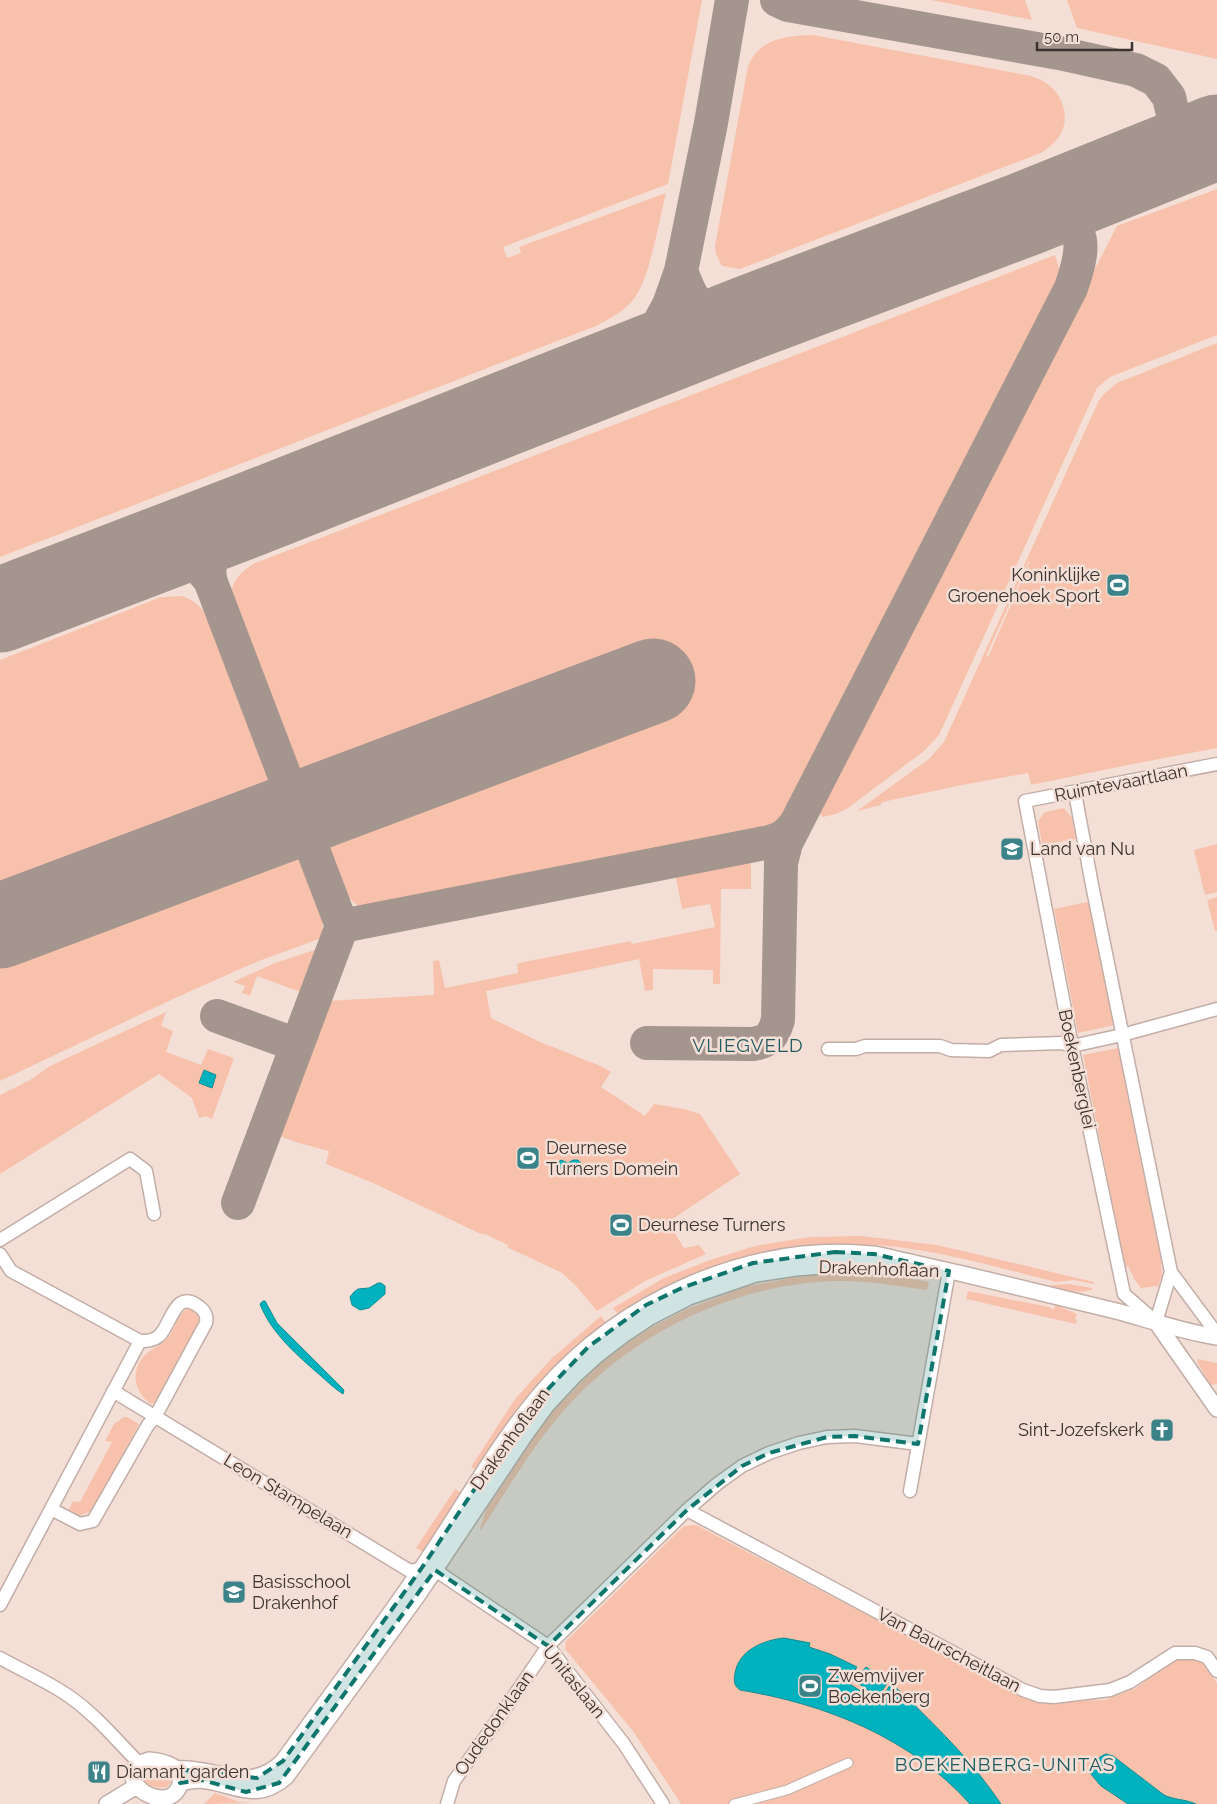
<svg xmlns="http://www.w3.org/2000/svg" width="1217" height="1804" font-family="Raleway,sans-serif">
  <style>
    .green { fill: #f8c1ab; fill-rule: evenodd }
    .water { fill: #00b2bd; stroke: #118c92 }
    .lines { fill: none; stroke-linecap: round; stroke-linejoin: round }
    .taxiway { stroke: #a4958f; stroke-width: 34 }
    .runway { stroke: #a4958f; stroke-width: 85 }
    .pedestrian-casing { stroke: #c2aea7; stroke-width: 11 }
    .minor-casing { stroke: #c2aea7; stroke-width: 15 }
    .tertiary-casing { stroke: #c2aea7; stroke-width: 18 }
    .pedestrian { stroke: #fff; stroke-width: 9 }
    .minor { stroke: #fff; stroke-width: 12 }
    .tertiary { stroke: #fff; stroke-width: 15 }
    .marked { fill: #0f766e; fill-opacity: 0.2; stroke: #0f766e; stroke-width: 4; stroke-dasharray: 10 6; stroke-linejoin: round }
    .labels { text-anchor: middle; stroke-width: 5; stroke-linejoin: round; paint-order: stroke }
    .poi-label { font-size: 18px; fill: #3a332f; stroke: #f4dfd7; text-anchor: start }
    .street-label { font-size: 18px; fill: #3a332f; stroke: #f4dfd7 }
    .neighbourhood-label { font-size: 19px; letter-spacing: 1px; fill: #1f5a5f; stroke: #f4dfd7 }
  </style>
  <rect width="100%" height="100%" fill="#f4dfd7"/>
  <path class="green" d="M0,0h702l-34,184 -165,63 4,11 14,-5 -2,-6 147,-54c-7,27 -16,87 -33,107 -10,12 -24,19 -37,26l-596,231z
    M931,0h94l7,20z
    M1067,0h150v59l-140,-31z
    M813,35l207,39c6,1 13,2 19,5 23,10 34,39 19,59 -4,5 -10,10 -15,14l-303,117 -18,-3 -6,-12 -1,-8 33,-180c12,-28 38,-30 65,-31z
    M1217,189v146l-107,42 -13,11 -158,347 -15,16 -76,57 -12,6 -13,3c-5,-4 -5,-8 -4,-14l298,-577z
    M1055,255l6,20 -2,10 -271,525c-10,11 -21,17 -36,21l-380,79 -14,-4 -9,-8 -120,-298c4,-19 8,-25 24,-36z
    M1217,343v405l-89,17 -97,20 -3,-12 -66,12 -75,16 -6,2v2l-24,6 72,-52 15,-17 155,-342 5,-6 13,-11zM1029,561h1l-42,96 -2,-1z
    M182,596c14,5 20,12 28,24l111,290c1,10 4,21 -2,29l-63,23 -83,37 -173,82v-421l161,-63z
    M1064,808l8,10 4,21 -34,6 -4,-24 7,-9z
    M1217,844v48l-12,3 -11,-45z
    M751,857v32h-30l-1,95h-7v-14l-60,-1v21l-8,1 -6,-32 -153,32 5,27 47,23 65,26 8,5 -10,15 44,29 9,-12 30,5 16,5 40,60 -72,48 16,26 15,-3 7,9 -61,27 -48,30 -21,-25 -14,-13 -55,-26 1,-2 -23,-11h-4l-108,-51 -47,-19 3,-13 -30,-8 -23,-8 50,-134 108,-6 -1,-34 6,-1 6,28 73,-15 -1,-9 2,-1 112,-22 1,3 83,-17 -5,-23 -28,5 -7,-36z
    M1217,897v34h-2l-8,-31z
    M1088,902l26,123 -36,8 -24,-124z
    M321,948l-18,45 -46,-17 -7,20 -8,-3 3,-7 -12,-4 42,-19z
    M166,1012l-5,14 12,5 -7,21 35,13 7,-16 26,9 -22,61 -6,-3 -7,2 -7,-20 -33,-24 -159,100v-79l30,-15 20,-14z
    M1118,1048l43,212 1,16 -4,10 -17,2 -6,-8 -7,-14 -3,1 -42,-212z
    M861,1236l76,9 157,37 -1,2 -19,-4 -18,2c-57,-14 -124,-34 -182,-37 -94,-5 -177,20 -256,69l-5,-6 51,-30 46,-18 45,-14 55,-9z
    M839,1273l62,4 28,5 -2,8c-29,-4 -58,-9 -87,-9 -105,1 -212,54 -279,133 -31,35 -54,77 -80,116l-1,-1 6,-19 60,-91 48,-50 35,-27 25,-16 33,-17 58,-22 46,-9z
    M1069,1284l23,4v2l-13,2 -28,-3 1,-4z
    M968,1291l81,16 5,3 1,-5 22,9 -2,5 2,1 -1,4 -110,-25z
    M187,1309l7,2 6,6 -1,5 -42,80 -6,2c-16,-11 -21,-30 -8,-47 7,-8 18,-11 25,-19 7,-9 9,-23 19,-29z
    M601,1316l5,7 -49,41 -34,38 -44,70 -8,-5 44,-68 37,-41z
    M1198,1359l19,4v21l-6,1 -14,-23z
    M124,1417h3l12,7 -45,84 -5,4 -10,4 -11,-5 5,-10 7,1 32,-60 -7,-1 9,-17z
    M455,1489l8,5 -39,59 -8,-5z
    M696,1525l333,175 30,1 46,-1 31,-12 41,-30 18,1 9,5 13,19v121h-536l-48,-73 -68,-82 1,-8 118,-115z
    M153,1770l9,2 7,4 2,6 -4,5c-9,1 -17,1 -24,-6l2,-8z
    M215,1793l24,9 14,1 -49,1z"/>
  <path class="water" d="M204,1070l12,5 -4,13 -13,-5z
    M561,1160l7,3 5,-3h5l4,4v5l-3,4 -4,1 -8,-5 -9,-1 -1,-5z
    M378,1283h3l4,3v8l-16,14 -9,2 -8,-5 -2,-8 4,-5 4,-3 11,-1z
    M263,1301h2l12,22 67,67 -1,4c-8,-5 -15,-12 -22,-18 -23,-20 -50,-43 -61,-72z
    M784,1638l26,5 -1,4 21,7 27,13 -10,15 31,21 13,-19 10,8c37,36 71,69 100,112h-31c-59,-66 -144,-100 -230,-114 -7,-5 -6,-10 -5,-17 4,-23 29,-33 49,-35z
    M866,1667l22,15 -10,15 -23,-16z
    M1106,1754l7,2 51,39c10,5 21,4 32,9h-68l-27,-18 -11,-13c0,-8 8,-16 16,-19z"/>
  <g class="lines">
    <path class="taxiway" d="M777,0l11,5 271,48 77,17 20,10 13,17 4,17v12l-8,18 -17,20
      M681,271c8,21 17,46 43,48 8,1 17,-1 24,-1
      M602,376l27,-21 28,-28 12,-22 12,-34 30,-148 21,-123
      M137,558c37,-9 48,-9 73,22
      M342,926l428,-84c11,-3 17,-7 24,-16
      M217,1016l80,29
      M647,1043l106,1c17,-3 20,-8 25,-24l3,-157 5,-20 285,-555c13,-38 19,-64 -25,-80l-21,6
      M238,1203l104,-277 -132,-346c-3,-35 6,-47 36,-64"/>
    <path class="runway" d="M0,610l246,-94 502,-198 277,-104 192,-77
      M0,926l653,-245"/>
    <g class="pedestrian-casing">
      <path id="pedestrian" d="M734,1804l53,-14 61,-27"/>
    </g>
    <g class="minor-casing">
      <path id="minor" d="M1075,793l17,92 79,387 46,62
        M828,1049h28l9,-3h75l11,4 38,1 12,-6 61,-2 10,3 50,-11 95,-26
        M0,1240l130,-81 16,12 8,43
        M0,1254l11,17 129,70
        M1171,1272l-15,50 -32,-28 -52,-248 -47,-245 192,-37
        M113,1391l297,180 11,-2
        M910,1491l39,-220
        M51,1509l29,15 13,-3 55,-96 7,-8 51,-94c1,-5 0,-10 -4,-14 -27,-24 -30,15 -43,27 -6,5 -12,5 -19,5
        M687,1510l336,180 17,6 14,1 56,-7 20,-8 45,-29h20l12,4 10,14
        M435,1570l113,76 76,98 39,60
        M0,1605l140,-264
        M0,1658c23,13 49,24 70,39 27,19 47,44 70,67
        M447,1804l7,-23 49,-69 45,-66 139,-136 30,-26 25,-18 27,-13 30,-10 28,-6 28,-1 63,8"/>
    </g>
    <g class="tertiary-casing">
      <path id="tertiary" d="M1156,1322l61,87
        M149,1760c14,1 37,7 31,25 -2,5 -6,10 -11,12 -26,7 -55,-28 -20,-37z
        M176,1769c40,-3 74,26 107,-8 46,-64 94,-127 138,-192 40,-58 74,-122 120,-176 80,-93 208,-151 331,-139 10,1 20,4 29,6 19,4 38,9 58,13 53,13 107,26 161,39 32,9 64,20 97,25
        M180,1783c7,-1 13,-3 20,-3 34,3 55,24 86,-3l132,-182 107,-160 21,-29 28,-30 23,-21 26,-20 27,-18 39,-20 67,-23 40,-6 40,-3 62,2
        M107,1804l28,-17"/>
    </g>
    <use href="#pedestrian" class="pedestrian"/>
    <use href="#minor" class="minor"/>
    <use href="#tertiary" class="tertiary"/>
  </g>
  <path class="marked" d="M835,1252l39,2 75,17 -31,173 -63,-8 -28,1 -58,16 -27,13 -55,44 -139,136 -113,-76 -156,213 -33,9 -44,-12 -22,3 -4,-14 81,9 26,-17 138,-192 106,-158 61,-64 58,-42 38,-18 69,-24z"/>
  <defs>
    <g id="stadium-square" transform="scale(1.25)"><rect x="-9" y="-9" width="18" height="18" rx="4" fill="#3b8389" stroke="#f4dfd7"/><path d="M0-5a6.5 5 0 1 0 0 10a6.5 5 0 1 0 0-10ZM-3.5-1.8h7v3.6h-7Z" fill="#fff"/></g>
    <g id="school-square" transform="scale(1.25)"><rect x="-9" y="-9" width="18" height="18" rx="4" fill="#3b8389" stroke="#f4dfd7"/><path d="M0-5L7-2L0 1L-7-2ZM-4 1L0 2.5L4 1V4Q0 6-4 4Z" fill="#fff"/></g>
    <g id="church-square" transform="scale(1.25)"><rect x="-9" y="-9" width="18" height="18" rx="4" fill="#3b8389" stroke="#f4dfd7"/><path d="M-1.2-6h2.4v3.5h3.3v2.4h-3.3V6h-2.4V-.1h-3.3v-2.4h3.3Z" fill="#fff"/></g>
    <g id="restaurant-square" transform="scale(1.25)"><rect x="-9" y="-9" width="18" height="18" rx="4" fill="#3b8389" stroke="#f4dfd7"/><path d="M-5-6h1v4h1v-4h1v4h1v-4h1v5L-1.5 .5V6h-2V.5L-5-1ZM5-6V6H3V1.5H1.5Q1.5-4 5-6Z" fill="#fff"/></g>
  </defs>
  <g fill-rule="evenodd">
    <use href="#stadium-square" x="1118" y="585"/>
    <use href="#school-square" x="1012" y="849"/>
    <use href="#stadium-square" x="528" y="1158"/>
    <use href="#stadium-square" x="621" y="1225"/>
    <use href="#church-square" x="1162" y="1430"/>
    <use href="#school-square" x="234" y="1592"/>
    <use href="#stadium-square" x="810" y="1686"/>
    <use href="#restaurant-square" x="99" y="1772"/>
  </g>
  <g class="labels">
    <g class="poi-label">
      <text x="1100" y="581" text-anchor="end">Koninklijke<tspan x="1100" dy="21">Groenehoek Sport</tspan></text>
      <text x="1030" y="855">Land van Nu</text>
      <text x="546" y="1154">Deurnese<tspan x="546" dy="21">Turners Domein</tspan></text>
      <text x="638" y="1231">Deurnese Turners</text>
      <text x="1144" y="1436" text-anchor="end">Sint-Jozefskerk</text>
      <text x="252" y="1588">Basisschool<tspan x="252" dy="21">Drakenhof</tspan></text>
      <text x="828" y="1682">Zwemvijver<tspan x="828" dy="21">Boekenberg</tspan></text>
      <text x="116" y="1778">Diamant garden</text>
    </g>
    <g class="street-label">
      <text transform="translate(1121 783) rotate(-11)" y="6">Ruimtevaartlaan</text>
      <text transform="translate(1077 1069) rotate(78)" y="6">Boekenberglei</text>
      <text transform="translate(879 1269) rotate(2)" y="6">Drakenhoflaan</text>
      <text transform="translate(510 1439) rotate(-54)" y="6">Drakenhoflaan</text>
      <text transform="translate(288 1496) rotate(31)" y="6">Leon Stampelaan</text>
      <text transform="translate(949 1650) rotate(28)" y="6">Van Baurscheitlaan</text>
      <text transform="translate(574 1682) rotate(51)" y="6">Unitaslaan</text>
      <text transform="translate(494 1723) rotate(-55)" y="6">Oudedonklaan</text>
    </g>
    <g class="neighbourhood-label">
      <text x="748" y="1052">VLIEGVELD</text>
      <text x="1005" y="1771">BOEKENBERG-UNITAS</text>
    </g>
  </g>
  <path d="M1037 42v8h95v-8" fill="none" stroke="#3a332f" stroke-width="2.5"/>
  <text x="1044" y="42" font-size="15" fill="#3a332f" stroke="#f4dfd7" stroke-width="4" paint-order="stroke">50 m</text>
</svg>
